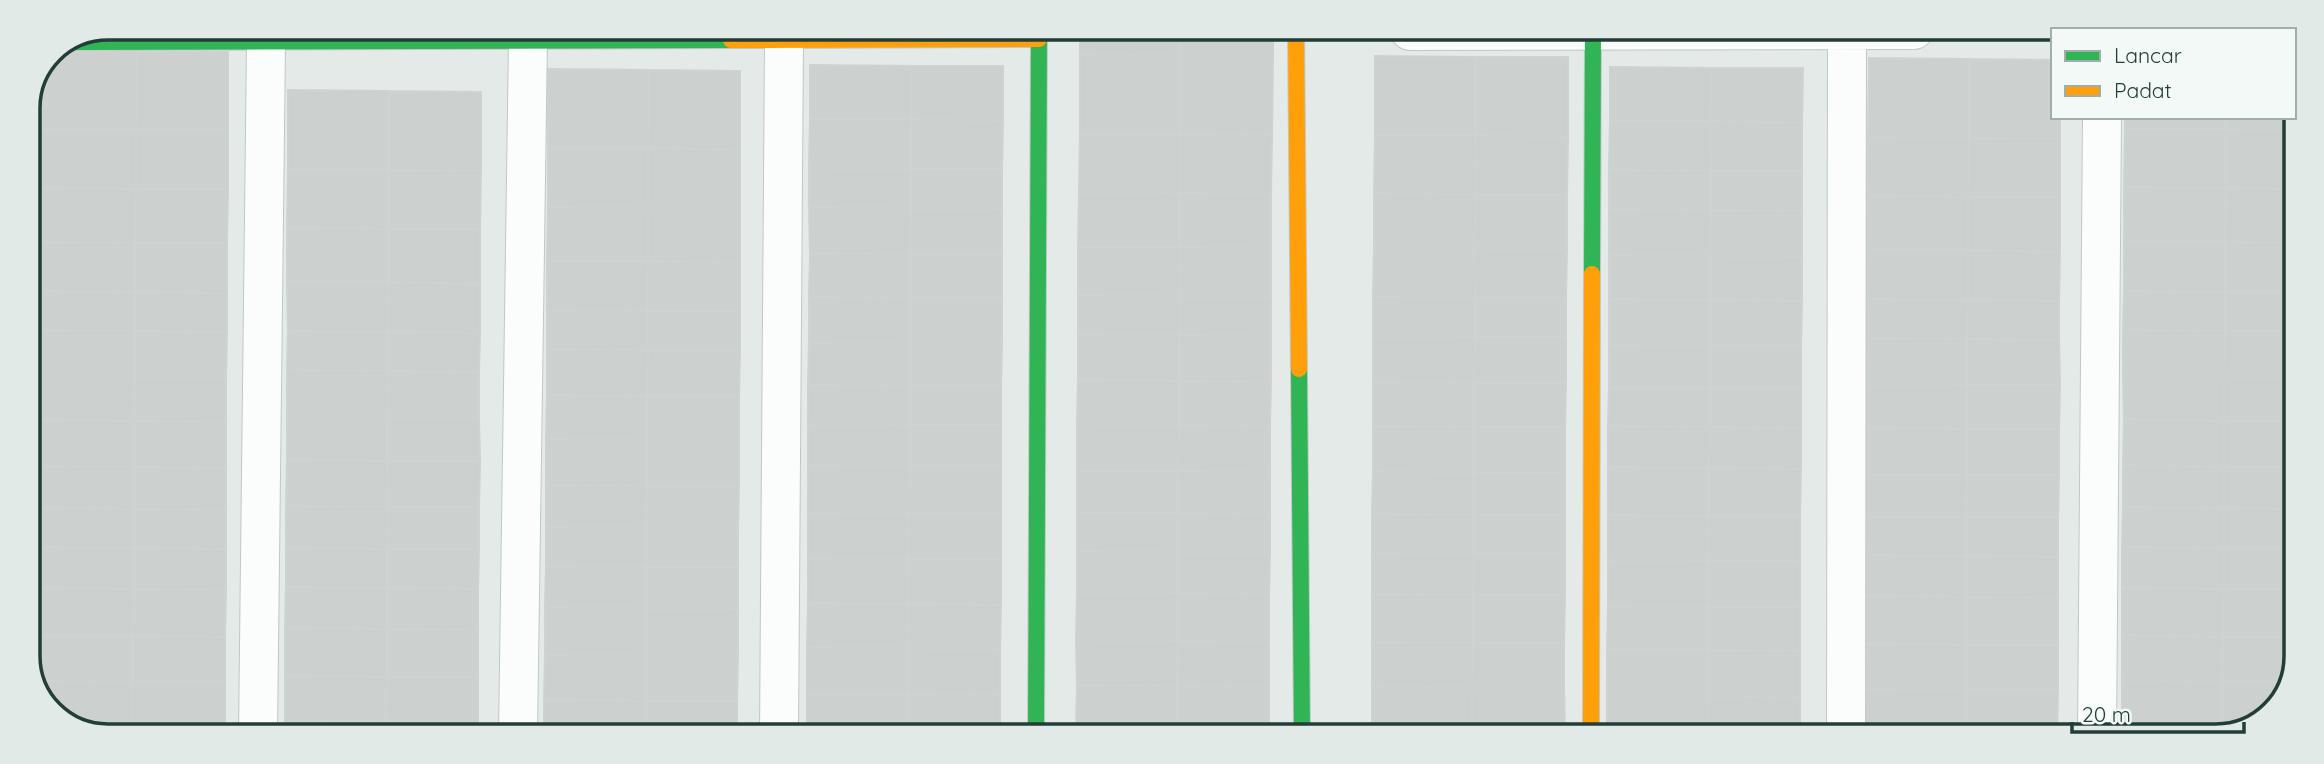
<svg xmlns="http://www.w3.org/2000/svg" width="2324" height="764" font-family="Quicksand,sans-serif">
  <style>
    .building { fill: #ccd1cf; stroke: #cdd3d1; stroke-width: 2 }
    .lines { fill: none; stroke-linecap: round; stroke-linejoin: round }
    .street-casing { stroke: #c1c7c5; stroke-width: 40 }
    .fast-casing { stroke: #c0c8c5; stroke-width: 18 }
    .slow-casing { stroke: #c0c8c5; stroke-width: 18 }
    .street { stroke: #fbfcfc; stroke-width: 38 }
    .fast { stroke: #30b455; stroke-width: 16 }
    .slow { stroke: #ff9f0a; stroke-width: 16 }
    .rim { fill: none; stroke: #233d38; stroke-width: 3.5 }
  </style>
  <rect width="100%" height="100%" fill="#e4eae8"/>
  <path class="building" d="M1080,29h100v27l-100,-2z
    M1180,29l93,1v26h-93z
    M52,51h85l-1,79h-101v-39z
    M137,51l91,1v78h-92z
    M1080,54l100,2v78h-100z
    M1180,56h93l-1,79 -92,-1z
    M1375,56l100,1v78h-100z
    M1475,57h93v80l-93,-2z
    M1869,58l100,1v79l-101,-1z
    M1969,59l84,1v57h7v22l-91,-1z
    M810,65l102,1 -1,53h-101z
    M912,66h91v55l-92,-2z
    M1610,67l102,1 -2,53h-100z
    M1712,68h91l-1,55 -92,-2z
    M548,69l101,1 -1,78h-100z
    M649,70l91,1v79l-92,-2z
    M288,90l101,1v79h-101z
    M389,91l92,1v79l-92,-1z
    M2294,99l2,31 -70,-1v-12h68z
    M2125,117h101v12h-101z
    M810,119h101v50l-102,-1z
    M911,119l92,2 -1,48h-91z
    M1610,121h100l1,50 -102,-1z
    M1710,121l92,2v48h-91z
    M2125,129h101v59l-102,-1z
    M2226,129l70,1 -1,59 -69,-1z
    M35,130h101v59l-101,-1z
    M136,130h92v59h-92z
    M1080,134h100l-1,59 -100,-1z
    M1180,134l92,1 -1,59 -92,-1z
    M1375,135h100l1,60 -102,-2z
    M1475,135l93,2 -1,58h-91z
    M1868,137l101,1 -1,59 -101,-1z
    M1969,138l91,1v58h-92z
    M548,148h100v60l-100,-1z
    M648,148l92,2v58h-92z
    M809,168l102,1v39l-102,-1z
    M911,169h91v40l-91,-1z
    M288,170h101v59l-102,-1z
    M389,170l92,1 -1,58h-91z
    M1609,170l102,1v39l-102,-1z
    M1711,171h91v40l-91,-1z
    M2124,187l102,1 -1,54h-101z
    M35,188l101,1 -1,54 -100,-1z
    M2226,188l69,1v54l-70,-1z
    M136,189h92l-1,54h-92z
    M1079,192l100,1v54h-101z
    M1179,193l92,1v54l-92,-1z
    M1374,193l102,2 -2,53h-100z
    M1476,195h91v54l-93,-1z
    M1867,196l101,1v53h-101z
    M1968,197h92v55l-92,-2z
    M548,207l100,1v53h-101z
    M809,207l102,1 -1,46 -100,-1z
    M648,208h92v55l-92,-2z
    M911,208l91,1v45h-92z
    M1609,209l102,1 -1,46 -101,-1z
    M1711,210l91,1v46l-92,-1z
    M287,228l102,1v53h-102z
    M389,229h91v55l-91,-2z
    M35,242l100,1v49l-101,-1z
    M2124,242h101v50l-101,-1z
    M2225,242l70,1v49h-70z
    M135,243h92v50l-92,-1z
    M1078,247h101l1,49 -102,-1z
    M1179,247l92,1v49l-91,-1z
    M1374,248h100l1,50 -102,-1z
    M1474,248l93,1 -1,49h-91z
    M1867,250h101v50l-101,-1z
    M1968,250l92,2 -1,49 -91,-1z
    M810,253l100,1v44l-101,-1z
    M910,254h92v44h-92z
    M1609,255l101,1v44l-101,-1z
    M1710,256l92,1v44l-92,-1z
    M547,261h101l-1,50 -100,-1z
    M648,261l92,2v48h-93z
    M287,282h102l-1,50 -100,-1z
    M389,282l91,2v49l-92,-1z
    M34,291l101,1v39l-101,-1z
    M2124,291l101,1v39l-102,-1z
    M135,292l92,1v39l-92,-1z
    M2225,292h70v39h-70z
    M1078,295l102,1 -1,39 -101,-1z
    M1180,296l91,1v39l-92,-1z
    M809,297l101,1v46l-101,-1z
    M1373,297l102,1v39l-102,-1z
    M910,298h92v46h-92z
    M1475,298h91v39h-91z
    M1609,299l101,1v46l-101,-1z
    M1867,299l101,1 -1,39 -100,-1z
    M1710,300l92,1 -1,45h-91z
    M1968,300l91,1v39l-92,-1z
    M547,310l100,1 1,39 -101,-1z
    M647,311h93v39h-92z
    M34,330l101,1v45h-102z
    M2123,330l102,1 -1,45h-101z
    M135,331l92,1 -1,45 -91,-1z
    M288,331l100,1v39l-101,-1z
    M2225,331h70v46l-71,-1z
    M388,332l92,1 -1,39 -91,-1z
    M1078,334l101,1v46l-101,-1z
    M1179,335l92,1v46l-92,-1z
    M1373,336l102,1 -1,46 -101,-1z
    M1475,337h91v46h-92z
    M1867,338l100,1v46l-100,-1z
    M1967,339l92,1 1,45h-93z
    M809,343l101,1v42l-102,-1z
    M910,344h92l-1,42h-91z
    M1609,345l101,1v42h-101z
    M1710,346h91v42h-91z
    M547,349l101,1 -1,46 -100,-1z
    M648,350h92l-1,46h-92z
    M287,370l101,1 -1,45h-100z
    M388,371l91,1v46l-92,-2z
    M33,376h102l-1,45 -100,-1z
    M135,376l91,1v45l-92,-1z
    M2123,376h101v45l-100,-2z
    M2224,376l71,1 -1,44h-70z
    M1078,380l101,1v44l-102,-1z
    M1179,381l92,1 -1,44 -91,-1z
    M1373,382l101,1v44l-101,-1z
    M1474,383h92l-1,44h-91z
    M1867,384l100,1v44l-101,-1z
    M808,385l102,1v39l-102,-1z
    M1967,385h93l-1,44h-92z
    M910,386h91v39h-91z
    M1609,388h101v39l-102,-1z
    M1710,388h91v40l-91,-1z
    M547,395l100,1v44l-101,-1z
    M647,396h92v44h-92z
    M287,416h100v45l-100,-1z
    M387,416l92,2 1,43h-93z
    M2124,419l100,2v46l-101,-2z
    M34,420l100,1v46l-100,-1z
    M134,421l92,1v46l-92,-1z
    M2224,421h70v46h-70z
    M808,424l102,1v41l-102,-1z
    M1077,424l102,1 -1,46h-101z
    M910,425h91v41h-91z
    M1179,425l91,1v46l-92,-1z
    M1373,426l101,1v46l-101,-2z
    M1608,426l102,1 -1,41 -101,-1z
    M1474,427h91v46h-91z
    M1710,427l91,1v41l-92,-1z
    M1866,428l101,1v46h-101z
    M1967,429h92v46h-92z
    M546,439l101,1v46l-101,-1z
    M647,440h92v46h-92z
    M287,460l100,1 1,46 -102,-1z
    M387,461h93l-1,46h-91z
    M808,465l102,1 -1,48 -101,-1z
    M2123,465l101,2v41l-101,-1z
    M34,466l100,1v42l-101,-1z
    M910,466h91v48h-92z
    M134,467l92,1v42l-92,-1z
    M1608,467l101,1v48l-101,-1z
    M2224,467h70v42l-70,-1z
    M1709,468l92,1 -1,47h-91z
    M1077,471h101v42h-101z
    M1178,471l92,1v42l-92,-1z
    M1373,471l101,2v42l-102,-1z
    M1474,473h91v42h-91z
    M1866,475h101l-1,42h-100z
    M1967,475h92l-1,42h-92z
    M546,485l101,1 -1,42 -100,-1z
    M647,486h92l-1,42h-92z
    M286,506l102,1 -1,42 -101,-1z
    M388,507h91v42h-92z
    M2123,507l101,1v40l-102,-1z
    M33,508l101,1v39l-101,-1z
    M2224,508l70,1v39h-70z
    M134,509l92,1v39l-92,-1z
    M808,513l101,1 -1,45 -100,-1z
    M1077,513h101v39l-101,-1z
    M1178,513l92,1v39l-92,-1z
    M909,514h92v45h-93z
    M1372,514l102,1v39l-102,-1z
    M1474,515h91v39h-91z
    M1608,515l101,1 -1,45 -100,-1z
    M1709,516h91v45h-92z
    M1866,517h100v39l-100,-1z
    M1966,517h92v40l-92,-1z
    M546,527l100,1v39l-100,-1z
    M646,528h92v39h-92z
    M33,547l101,1v41l-101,-1z
    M2122,547l102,1v41l-102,-1z
    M134,548l92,1v41l-92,-1z
    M286,548l101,1v39l-101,-1z
    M2224,548h70v41h-70z
    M387,549h92l-1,40 -91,-1z
    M1077,551l101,1v41l-101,-1z
    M1178,552l92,1 -1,41 -91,-1z
    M1372,553l102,1 -1,41 -101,-1z
    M1474,554h91v41h-92z
    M1866,555l100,1v41l-101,-1z
    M1966,556l92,1v41l-92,-1z
    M808,558l100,1 1,45 -101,-1z
    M908,559h93v46l-92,-1z
    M1608,560l100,1v46l-100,-1z
    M1708,561h92v46h-92z
    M546,566l100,1v41l-101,-1z
    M646,567h92v42l-92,-1z
    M286,587l101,1v41l-102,-1z
    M33,588l101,1 -1,47h-100z
    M387,588l91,1v41l-91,-1z
    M2122,588l102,1 -1,48 -101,-2z
    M134,589l92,1 -1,47 -92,-1z
    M2224,589h70l-1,48h-70z
    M1077,592l101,1v48l-102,-1z
    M1178,593l91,1v48l-91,-1z
    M1372,594l101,1v48l-101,-1z
    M1473,595h92l-1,48h-91z
    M1865,596l101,1v48l-101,-1z
    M1966,597l92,1v47h-92z
    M808,603l101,1 -1,44 -101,-1z
    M909,604l92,1 -1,44 -92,-1z
    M1608,606l100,1v43h-101z
    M545,607l101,1v48l-101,-1z
    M1708,607h92v44l-92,-1z
    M646,608l92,1v47h-92z
    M285,628l102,1v48l-102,-1z
    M387,629l91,1v47h-91z
    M2122,635l101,2 -1,45 -100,-2z
    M33,636h100v46l-97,-1 -4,-9z
    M133,636l92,1v45h-92z
    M2223,637h70v40l-3,5h-68z
    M1076,640l102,1 -1,45 -100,-1z
    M1178,641l91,1v45l-92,-1z
    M1372,642l101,1 -1,45 -100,-2z
    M1473,643h91v45h-92z
    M1865,644l101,1v45l-101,-1z
    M1966,645h92v45h-92z
    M807,647l101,1v46h-101z
    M908,648l92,1v46l-92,-1z
    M1607,650h101v46h-101z
    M1708,650l92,1v47l-92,-2z
    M545,655l101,1v45l-102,-1z
    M646,656h92l-1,45h-91z
    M285,676l102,1 -1,45 -101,-1z
    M387,677h91v45h-92z
    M2122,680l100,2v45l-100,-1z
    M36,681l97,1 -1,46 -53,-1 -34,-22z
    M133,682h92v46h-93z
    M2222,682h68l-26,38 -23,7h-19z
    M1077,685l100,1v46l-101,-1z
    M1177,686l92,1v45h-92z
    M1372,686l100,2v46l-100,-2z
    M1472,688h92l1,46h-93z
    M1865,689l101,1v46l-102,-1z
    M1966,690h92l-1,46h-91z
    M807,694h101v40h-101z
    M908,694l92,1v39h-92z
    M1607,696h101l-1,39h-100z
    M1708,696l92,2v37h-93z
    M544,700l102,1v33h-102z
    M646,701h91v33h-91z
    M285,721l101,1v12l-101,-1z
    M386,722h92v12h-92z
    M2122,726l100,1v7l-100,2z
    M79,727l53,1v5h-45z
    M132,728h93v5h-93z
    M1076,731l101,1v3l-101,-1z
    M1177,732h92v3h-92z
    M1372,732l100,2v1h-100z
    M1472,734h93l-93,1z"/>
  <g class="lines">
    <g class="street-casing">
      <path id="street" d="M1410,31l504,-1
        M258,733l8,-689
        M518,734l10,-695
        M779,734l5,-695
        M1846,735l1,-703
        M2097,736l5,-619"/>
    </g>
    <g class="fast-casing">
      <path id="fast" d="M74,42l657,-2
        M1592,274l1,-244
        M1299,369l3,366
        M1036,734l3,-705"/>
    </g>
    <g class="slow-casing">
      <path id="slow" d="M1296,30l3,339
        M731,40l308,-1
        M1591,735l1,-461"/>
    </g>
    <use href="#street" class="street"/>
    <use href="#fast" class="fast"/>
    <use href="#slow" class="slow"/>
  </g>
  <path d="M0 0H2324V764H0ZM108 40H2216A68 68 0 0 1 2284 108V656A68 68 0 0 1 2216 724H108A68 68 0 0 1 40 656V108A68 68 0 0 1 108 40Z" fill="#e2eae7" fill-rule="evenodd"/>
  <path class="rim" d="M108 40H2216A68 68 0 0 1 2284 108V656A68 68 0 0 1 2216 724H108A68 68 0 0 1 40 656V108A68 68 0 0 1 108 40Z"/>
  <rect x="2051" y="28" width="245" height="91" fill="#f3f9f6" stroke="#a0aeaa" stroke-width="2"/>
  <rect x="2065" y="51" width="35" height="10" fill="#30b455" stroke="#a0aeaa" stroke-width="2"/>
  <text x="2114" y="63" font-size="21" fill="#233d38">Lancar</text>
  <rect x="2065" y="86" width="35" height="10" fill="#ff9f0a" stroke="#a0aeaa" stroke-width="2"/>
  <text x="2114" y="98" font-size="21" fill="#233d38">Padat</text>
  <path d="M2072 722v10h172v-10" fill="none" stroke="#233d38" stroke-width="3.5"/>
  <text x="2082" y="722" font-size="21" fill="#233d38" stroke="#f3f9f6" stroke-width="5" paint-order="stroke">20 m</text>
</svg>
